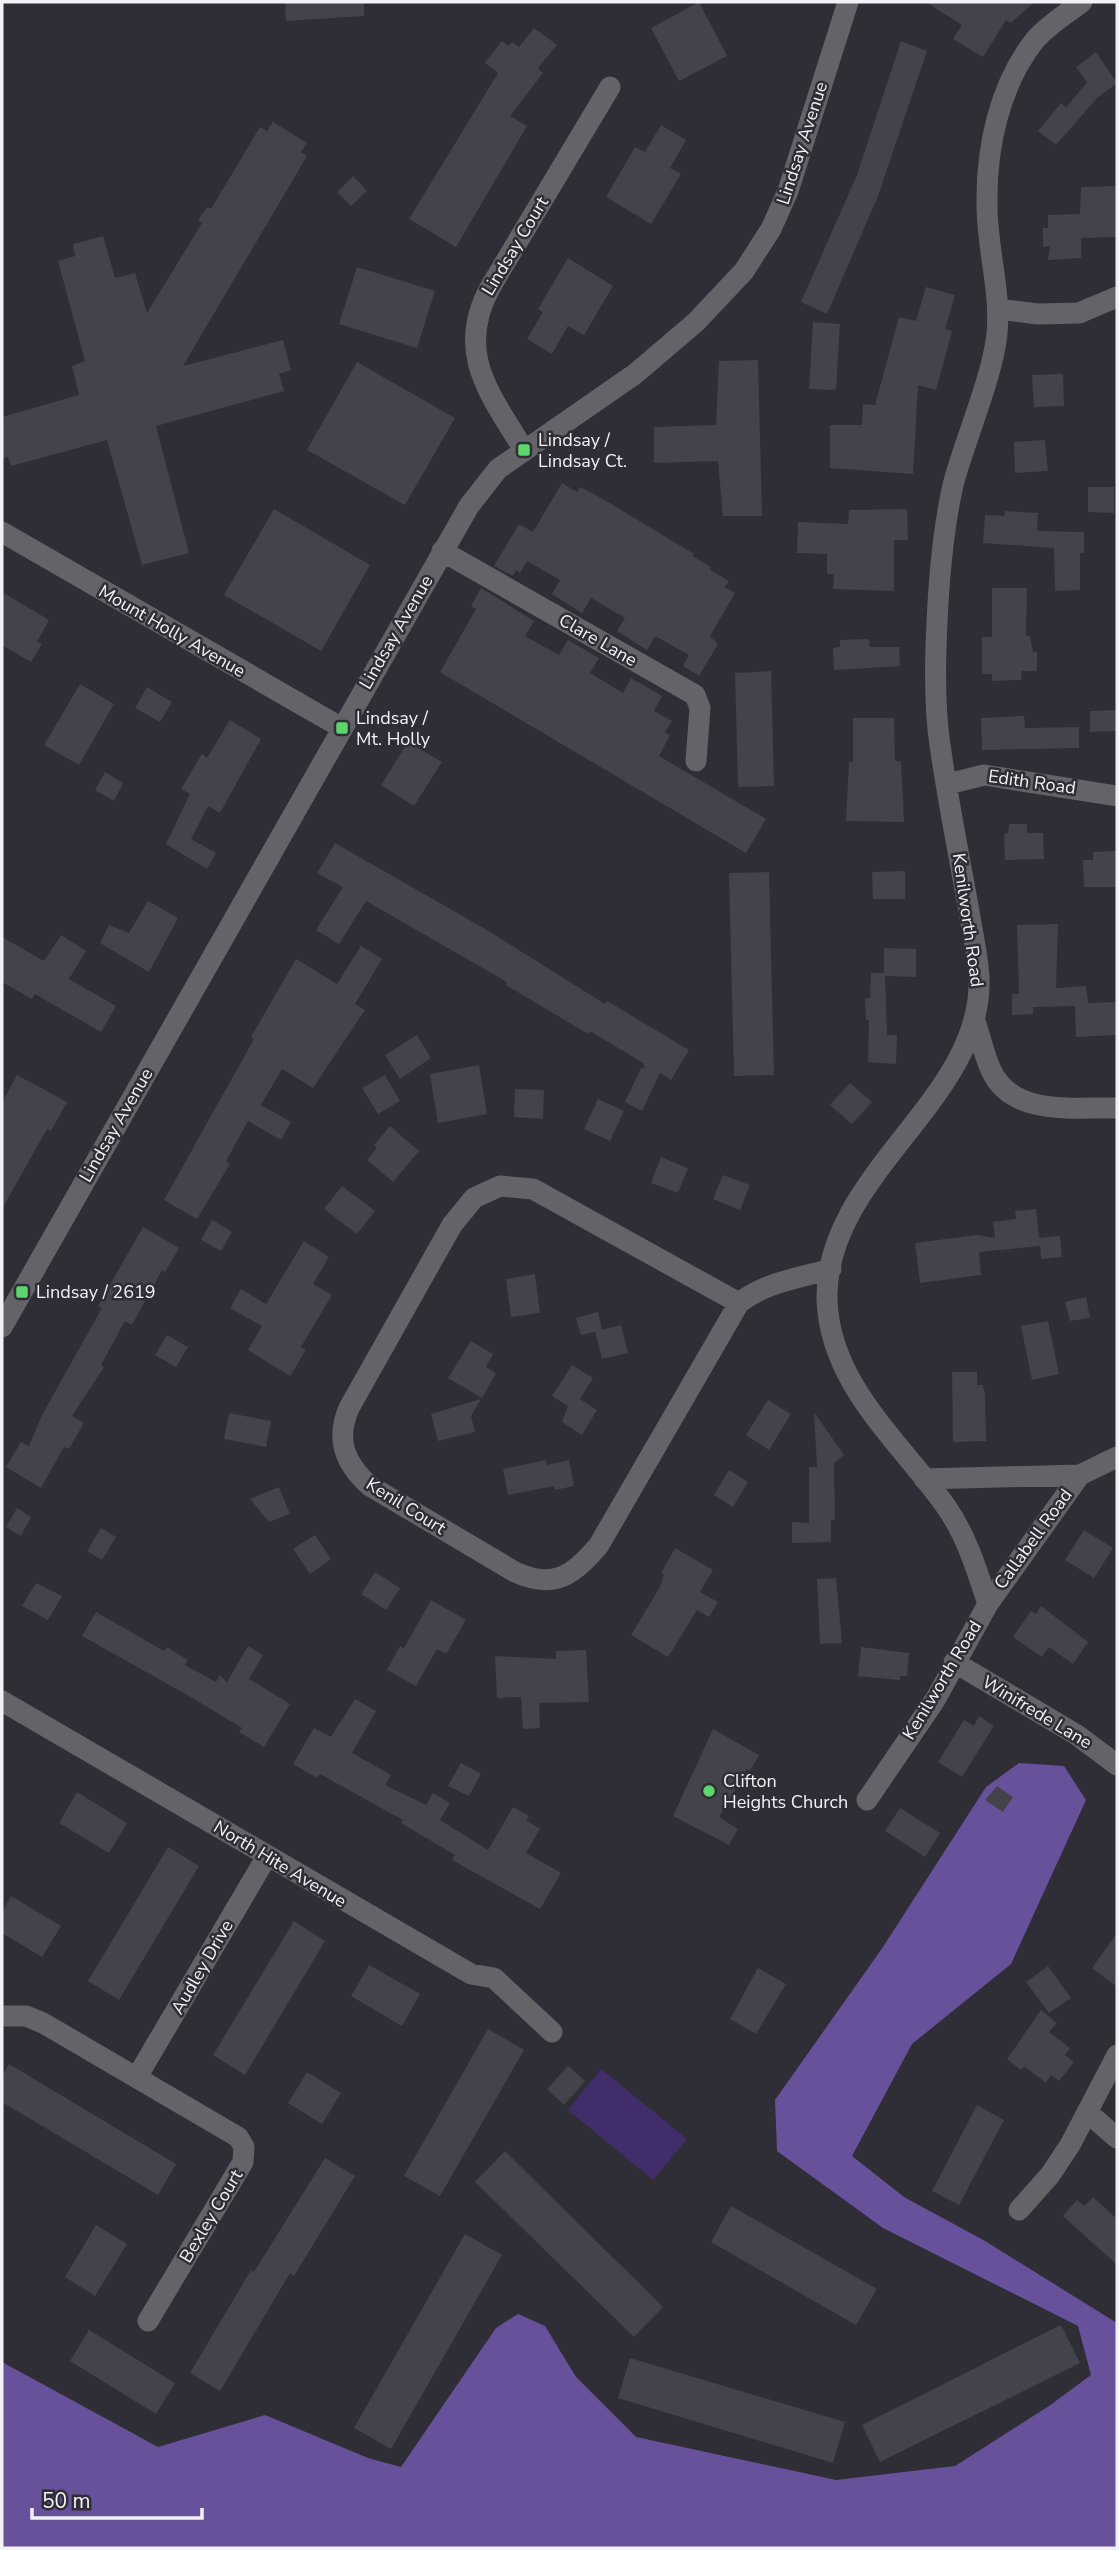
<svg xmlns="http://www.w3.org/2000/svg" width="1119" height="2550" font-family="'Nunito Sans',sans-serif">
  <style>
    .green { fill: #412d6a }
    .forest { fill: #68519b }
    .building { fill: #44424b }
    .lines { fill: none; stroke-linecap: round; stroke-linejoin: round }
    .minor { stroke: #646368; stroke-width: 21 }
    .poi-dot { fill: #5dd56d; stroke: #2f2d35; stroke-width: 2.5 }
    .labels { text-anchor: middle; stroke-width: 5; stroke-linejoin: round; paint-order: stroke }
    .street-label { font-size: 18px; fill: #f2f1f6; stroke: #2f2d35 }
    .poi-label { font-size: 18px; fill: #f2f1f6; stroke: #2f2d35; text-anchor: start }
  </style>
  <rect width="100%" height="100%" fill="#2f2d35"/>
  <path class="green" d="M601,2069l86,70 -34,41 -85,-70z"/>
  <path class="forest" d="M1019,1763l45,3 22,34 -75,164 -99,80 -60,112 52,41 81,44 132,82v225h-1115v-186l156,85 107,-32 103,43 33,9 95,-139 22,-14 27,12 31,51 60,60 200,43 119,-14 94,-60 42,-31 -13,-49 -195,-98 -106,-77 -2,-51 108,-153 103,-160z"/>
  <path class="building" d="M285,2h79v14l-78,5z
    M699,2l28,54 -48,25 -28,-53z
    M926,2h108l-23,21 -5,-3 -23,37 -30,-18 9,-14z
    M534,28l23,17 -19,23 5,5 -33,43 17,10 -71,121 -47,-28 89,-146 -13,-10 17,-22 7,5 3,-4 7,5z
    M901,41l26,10 -49,145 -51,118 -26,-12 56,-127z
    M1096,52l21,31 -20,15 -41,47 -18,-14 23,-28 5,5 21,-26 -11,-15z
    M273,122l34,21 -6,9 6,4 -124,210 100,-26 8,30 -12,4 5,17 -128,35 33,127 -47,12 -35,-125 -96,26 -3,-9 -6,2v-42l77,-22 -7,-29 13,-5 -27,-100 17,-5 -2,-12 30,-8 12,42 20,-5 12,40 55,-90 -4,-3 9,-13 4,2 49,-82 7,4z
    M661,125l25,15 -16,28 11,6 -30,50 -45,-27 29,-50 10,5z
    M353,176l14,15 -16,15 -14,-14z
    M1117,186v51l-36,1v20l-33,2 2,-14 -7,1v-19h5v-13l32,-1 1,-27z
    M568,258l45,28 -29,49 -16,-9 -16,28 -25,-15 16,-27 -5,-3z
    M357,267l78,24 -18,57 -78,-24z
    M926,287l29,8 -10,34 7,2 -16,59 -18,-5 -5,89 -83,-6v-43h32l1,-21 12,1 24,-88 17,4z
    M813,322l27,2 -4,66 -27,-1z
    M758,360l4,156h-39l-5,-55 -64,2v-36l62,-2 3,-64z
    M357,362l98,56 -50,87 -98,-55z
    M1063,374l1,32 -30,1 -2,-32z
    M1045,440l3,31 -33,2 -1,-31z
    M562,483l15,9 3,-5 23,12 91,55 -2,2 19,11 -1,3 19,11 -4,6 10,6 -25,43 8,8 -19,32 -16,-10 6,-11 -34,-19 -8,14 -30,-19 8,-13 -34,-20 -9,15 -30,-19 8,-14 -33,-19 -7,12 -4,-3 -3,6 -19,-10 25,-42 14,8z
    M1088,487h26v26l-26,-1z
    M274,509l96,56 -49,86 -97,-56z
    M907,509l1,31h-14v51l-61,-2 1,-15h-7v-20l-30,-1 1,-31 50,2 1,-14z
    M1005,511l33,2 -1,18 47,1v21h-4v37l-25,1 -1,-43 -71,-5 2,-28 19,1z
    M481,588l53,33 -9,15 34,19 9,-15 31,18 -9,15 33,20 8,-15 31,18 -8,15 18,10 -7,11 5,3 -11,21 107,63 -20,34 -306,-181 36,-63 -5,-3z
    M992,588h35l-1,48h4l3,16h4v19h-15l-1,9 -29,1v-7h-10v-37h10z
    M2,592l47,28 -12,22 5,2 -11,18 -29,-17z
    M869,639l1,8h29l1,19 -66,4 -1,-22 7,-1v-7z
    M771,671l3,115 -36,1 -3,-114z
    M80,684l34,20 -35,61 -35,-20z
    M147,687l25,15 -12,20 -25,-14z
    M1117,710v21l-27,1v-21z
    M1024,716l1,12 54,-1v21l-97,2 -1,-32z
    M853,718h41l1,43h6l3,61 -58,-1 3,-59h4z
    M230,720l31,19 -41,74 -12,-7 -17,33 25,14 -9,16 -41,-25 24,-50 -9,-5 21,-35 5,4z
    M408,742l34,20 -28,44 -33,-21z
    M105,772l18,11 -9,18 -19,-11z
    M1009,824h18v9h16l1,26 -39,1 -1,-26 4,-1z
    M335,843l152,87 118,74 2,-3 82,49 -18,30 -11,-7 -18,38 -17,-9 16,-34h4l-2,-5 -53,-32 -2,3 -82,-49 1,-3 -141,-81 -27,43 -23,-14 27,-43 -26,-14z
    M1117,851v36h-33l-1,-27h10v-8z
    M905,871v28h-32l-1,-27z
    M769,872l5,203 -40,1 -5,-203z
    M148,901l30,17 -29,54 -49,-29 9,-18 20,8z
    M1058,924l-2,64 30,-2 2,17 29,-1v33l-41,2 -1,-31 -42,1v7l-21,1v-21h7l-2,-69z
    M61,935l25,16 -17,28 47,27 -15,26 -66,-38 -3,5 -30,-17v-45l42,24z
    M361,946l21,13 -27,45 10,6 -52,78 -31,-19 -21,36 30,17 -10,18 -33,-19 -22,40 4,3 -33,55 -33,-19 90,-161 -3,-2 45,-78 41,25z
    M884,948l32,1v28l-31,-1 2,59h10l-1,29 -28,-2 1,-42h-3l-1,-22h5l1,-25h13z
    M417,1035l14,23 -31,21 -15,-24z
    M479,1065l8,49 -49,9 -8,-49z
    M17,1075l50,27 -16,29 -4,-2 -45,80v-106z
    M385,1075l15,26 -22,13 -16,-26z
    M850,1083l22,19 -20,22 -22,-19z
    M515,1089l29,1 -1,29 -29,-2z
    M598,1099l26,12 -14,30 -26,-12z
    M390,1126l29,25 -26,31 -26,-22 10,-12 -3,-3z
    M661,1157l27,11 -10,25 -27,-10z
    M723,1175l27,10 -10,25 -27,-11z
    M342,1186l33,25 -18,23 -33,-25z
    M1036,1209l3,29 21,-2 2,21 -21,2 -1,-13 -61,6 2,23 -61,8 -5,-40 62,-8 18,3 -2,-16 23,-3 -1,-8z
    M212,1220l20,12 -11,19 -20,-11z
    M143,1227l36,21 -14,24 -3,-2 -30,55 -7,-4 -24,44 3,2 -32,49 12,7 -15,26 -5,-2 -23,41 -35,-21 15,-25 8,4 13,-31 60,-107 -4,-2z
    M304,1241l25,16 -16,27 19,11 -31,52 5,3 -16,26 -42,-26 14,-24 -32,-18 11,-19 25,15z
    M535,1274l5,39 -29,4 -5,-38z
    M1086,1297l4,21 -20,3 -5,-19z
    M598,1312l4,18 19,-5 7,28 -26,6 -7,-28h3l-17,4 -5,-17z
    M1048,1321l11,53 -27,6 -11,-54z
    M167,1335l21,12 -12,20 -21,-12z
    M471,1341l22,13 -7,13 10,6 -14,25 -34,-20z
    M572,1365l21,13 -13,21 17,11 -15,25 -20,-13 6,-16 -16,-10z
    M952,1372h25v13h6l2,9 1,47 -33,1z
    M481,1399l-10,17 4,16 -37,9 -7,-27z
    M768,1400l23,14 -22,36 -23,-15z
    M814,1412l30,43 -10,8 1,57h-4v22l-39,1v-21l17,1v-56h8z
    M229,1413l42,8 -5,26 -42,-8z
    M546,1460l1,5 22,-5 5,26 -19,4 -1,-4 -46,9 -5,-26z
    M729,1470l19,12 -15,25 -19,-12z
    M279,1487l11,27 -21,8 -19,-23z
    M17,1508l14,9 -10,19 -15,-9z
    M101,1528l15,9 -14,23 -15,-9z
    M1084,1530l29,18 -19,30 -29,-18z
    M315,1535l16,24 -21,15 -17,-25z
    M675,1548l38,22 -13,22 18,10 -9,15 -12,-7 -29,47 -37,-22 29,-48 4,-12 -3,-2z
    M375,1572l25,16 -14,22 -25,-16z
    M836,1578l6,65 -22,1 -3,-65z
    M36,1583l26,13 -14,24 -26,-14z
    M431,1600l35,20 -20,34 -9,-5 -21,37 -29,-16 13,-24 4,2z
    M1041,1606l47,36 -15,22 -24,-17 -7,10 -29,-20 18,-26 5,3z
    M96,1612l68,39 3,-4 21,13 -3,5 31,17 4,-7 7,7 21,-36 15,9 -14,24 41,25 -26,43 -25,-15 3,-4 -53,-32 -107,-60z
    M861,1647l48,6 -2,23h-7v4l-42,-4z
    M586,1650l3,52 -50,1 1,25 -17,1 -2,-32 -24,1 -2,-42 61,3v-8z
    M355,1699l21,12 -24,42 39,22 -6,10 41,20 7,-12 17,10 -10,17 48,30 25,-43 16,9 -3,4 14,9 -14,24 35,20 -21,36 -88,-49 3,-5 -54,-32 2,-3 -83,-46 -3,4 -24,-14 21,-36 17,9z
    M979,1716l15,10 -32,51 -24,-15 26,-42 10,6z
    M713,1729l46,26 -9,16 -3,-2 -28,48 19,12 -9,16 -56,-29z
    M461,1763l20,11 -12,22 -21,-10z
    M997,1786l16,11 -10,15 -18,-12z
    M77,1792l50,31 -18,30 -50,-30z
    M900,1808l40,25 -15,24 -40,-26z
    M168,1847l31,19 -80,134 -31,-19z
    M11,1896l50,30 -19,31 -40,-24v-21z
    M294,1921l31,20 -80,134 -32,-20z
    M1117,1933v54l-25,-19z
    M369,1965l51,29 -18,32 -51,-30z
    M1048,1966l23,32 -22,15 -23,-31z
    M758,1968l28,16 -30,50 -26,-15z
    M1041,2010l16,13 -8,9 21,16 -5,7 9,7 -15,19 -8,-6 -5,8 -22,-17 -3,4 -14,-11z
    M488,2029l36,21 -84,146 -36,-20z
    M9,2064l167,100 -18,31 -156,-93v-26z
    M568,2066l17,15 -21,24 -17,-16z
    M307,2072l34,21 -19,31 -34,-21z
    M977,2105l27,15 -45,85 -27,-14z
    M505,2151l158,156 -29,30 -159,-155z
    M325,2158l30,18 -61,100 -4,-3 -70,118 -30,-18 61,-103 3,2z
    M1093,2197l24,22v46l-54,-49 14,-16 7,6z
    M731,2206l146,83 -21,36 -145,-83z
    M96,2225l31,19 -32,52 -30,-19z
    M465,2234l37,21 -111,194 -37,-21z
    M1061,2325l19,38 -200,99 -18,-37z
    M89,2330l86,53 -19,31 -86,-53z
    M630,2358l215,64 -12,41 -215,-65z"/>
  <g class="lines">
    <path class="minor" d="M998,309l40,5 41,-1 38,-16
      M524,450c-34,-56 -70,-98 -33,-164l119,-199
      M2,532l340,196
      M442,551l253,144 5,13 -4,53
      M948,784l36,-9 133,21
      M976,1024c5,15 8,31 15,46 21,47 84,37 126,38
      M500,1186l33,3 206,114 -140,242c-25,30 -45,45 -84,27l-145,-86c-25,-22 -35,-46 -21,-78l103,-183 22,-27z
      M739,1303c27,-21 60,-25 92,-34
      M2,1327l467,-821 29,-37 137,-95 61,-52 48,-51 27,-42 17,-38 60,-189
      M924,1479l156,-4
      M988,1604l92,-129 37,-18
      M954,1662l123,73 40,30
      M2,1701l469,273 23,4 58,54
      M867,1800l68,-100 53,-96c-11,-33 -21,-67 -41,-96 -45,-65 -117,-122 -120,-208 -3,-127 157,-200 152,-323 -1,-20 -6,-41 -9,-60 -10,-57 -22,-115 -30,-172 -6,-39 -5,-83 -3,-122 2,-46 6,-93 16,-138 12,-46 39,-106 44,-151 4,-44 -10,-85 -10,-129 -1,-56 12,-120 48,-165 13,-15 31,-26 47,-38
      M2,2016h24l17,7 195,114 6,10 -1,15 -95,159
      M137,2077l130,-221
      M1087,2112l30,26
      M1019,2210l31,-35 20,-30 47,-90"/>
  </g>
  <g class="poi-dot">
    <rect x="517" y="443" width="14" height="14" rx="3.5"/>
    <rect x="335" y="721" width="14" height="14" rx="3.5"/>
    <rect x="15" y="1285" width="14" height="14" rx="3.5"/>
    <circle cx="709" cy="1791" r="7"/>
  </g>
  <g class="labels">
    <g class="street-label">
      <text transform="translate(802 143) rotate(-72)" y="6">Lindsay Avenue</text>
      <text transform="translate(515 246) rotate(-59)" y="6">Lindsay Court</text>
      <text transform="translate(172 631) rotate(30)" y="6">Mount Holly Avenue</text>
      <text transform="translate(396 632) rotate(-60)" y="6">Lindsay Avenue</text>
      <text transform="translate(598 640) rotate(30)" y="6">Clare Lane</text>
      <text transform="translate(1032 782) rotate(8)" y="6">Edith Road</text>
      <text transform="translate(968 920) rotate(82)" y="6">Kenilworth Road</text>
      <text transform="translate(116 1125) rotate(-60)" y="6">Lindsay Avenue</text>
      <text transform="translate(406 1506) rotate(32)" y="6">Kenil Court</text>
      <text transform="translate(1033 1539) rotate(-54)" y="6">Callabell Road</text>
      <text transform="translate(942 1680) rotate(-59)" y="6">Kenilworth Road</text>
      <text transform="translate(1037 1712) rotate(31)" y="6">Winifrede Lane</text>
      <text transform="translate(280 1864) rotate(31)" y="6">North Hite Avenue</text>
      <text transform="translate(202 1967) rotate(-60)" y="6">Audley Drive</text>
      <text transform="translate(211 2216) rotate(-59)" y="6">Bexley Court</text>
    </g>
    <g class="poi-label">
      <text x="538" y="446">Lindsay /<tspan x="538" dy="21">Lindsay Ct.</tspan></text>
      <text x="356" y="724">Lindsay /<tspan x="356" dy="21">Mt. Holly</tspan></text>
      <text x="36" y="1298">Lindsay / 2619</text>
      <text x="723" y="1787">Clifton<tspan x="723" dy="21">Heights Church</tspan></text>
    </g>
  </g>
  <rect width="1119" height="2550" fill="none" stroke="#f2f1f6" stroke-width="7"/>
  <path d="M32 2508v10h170v-10" fill="none" stroke="#f2f1f6" stroke-width="3.5"/>
  <text x="42" y="2508" font-size="21" fill="#f2f1f6" stroke="#2f2d35" stroke-width="5" paint-order="stroke">50 m</text>
</svg>
